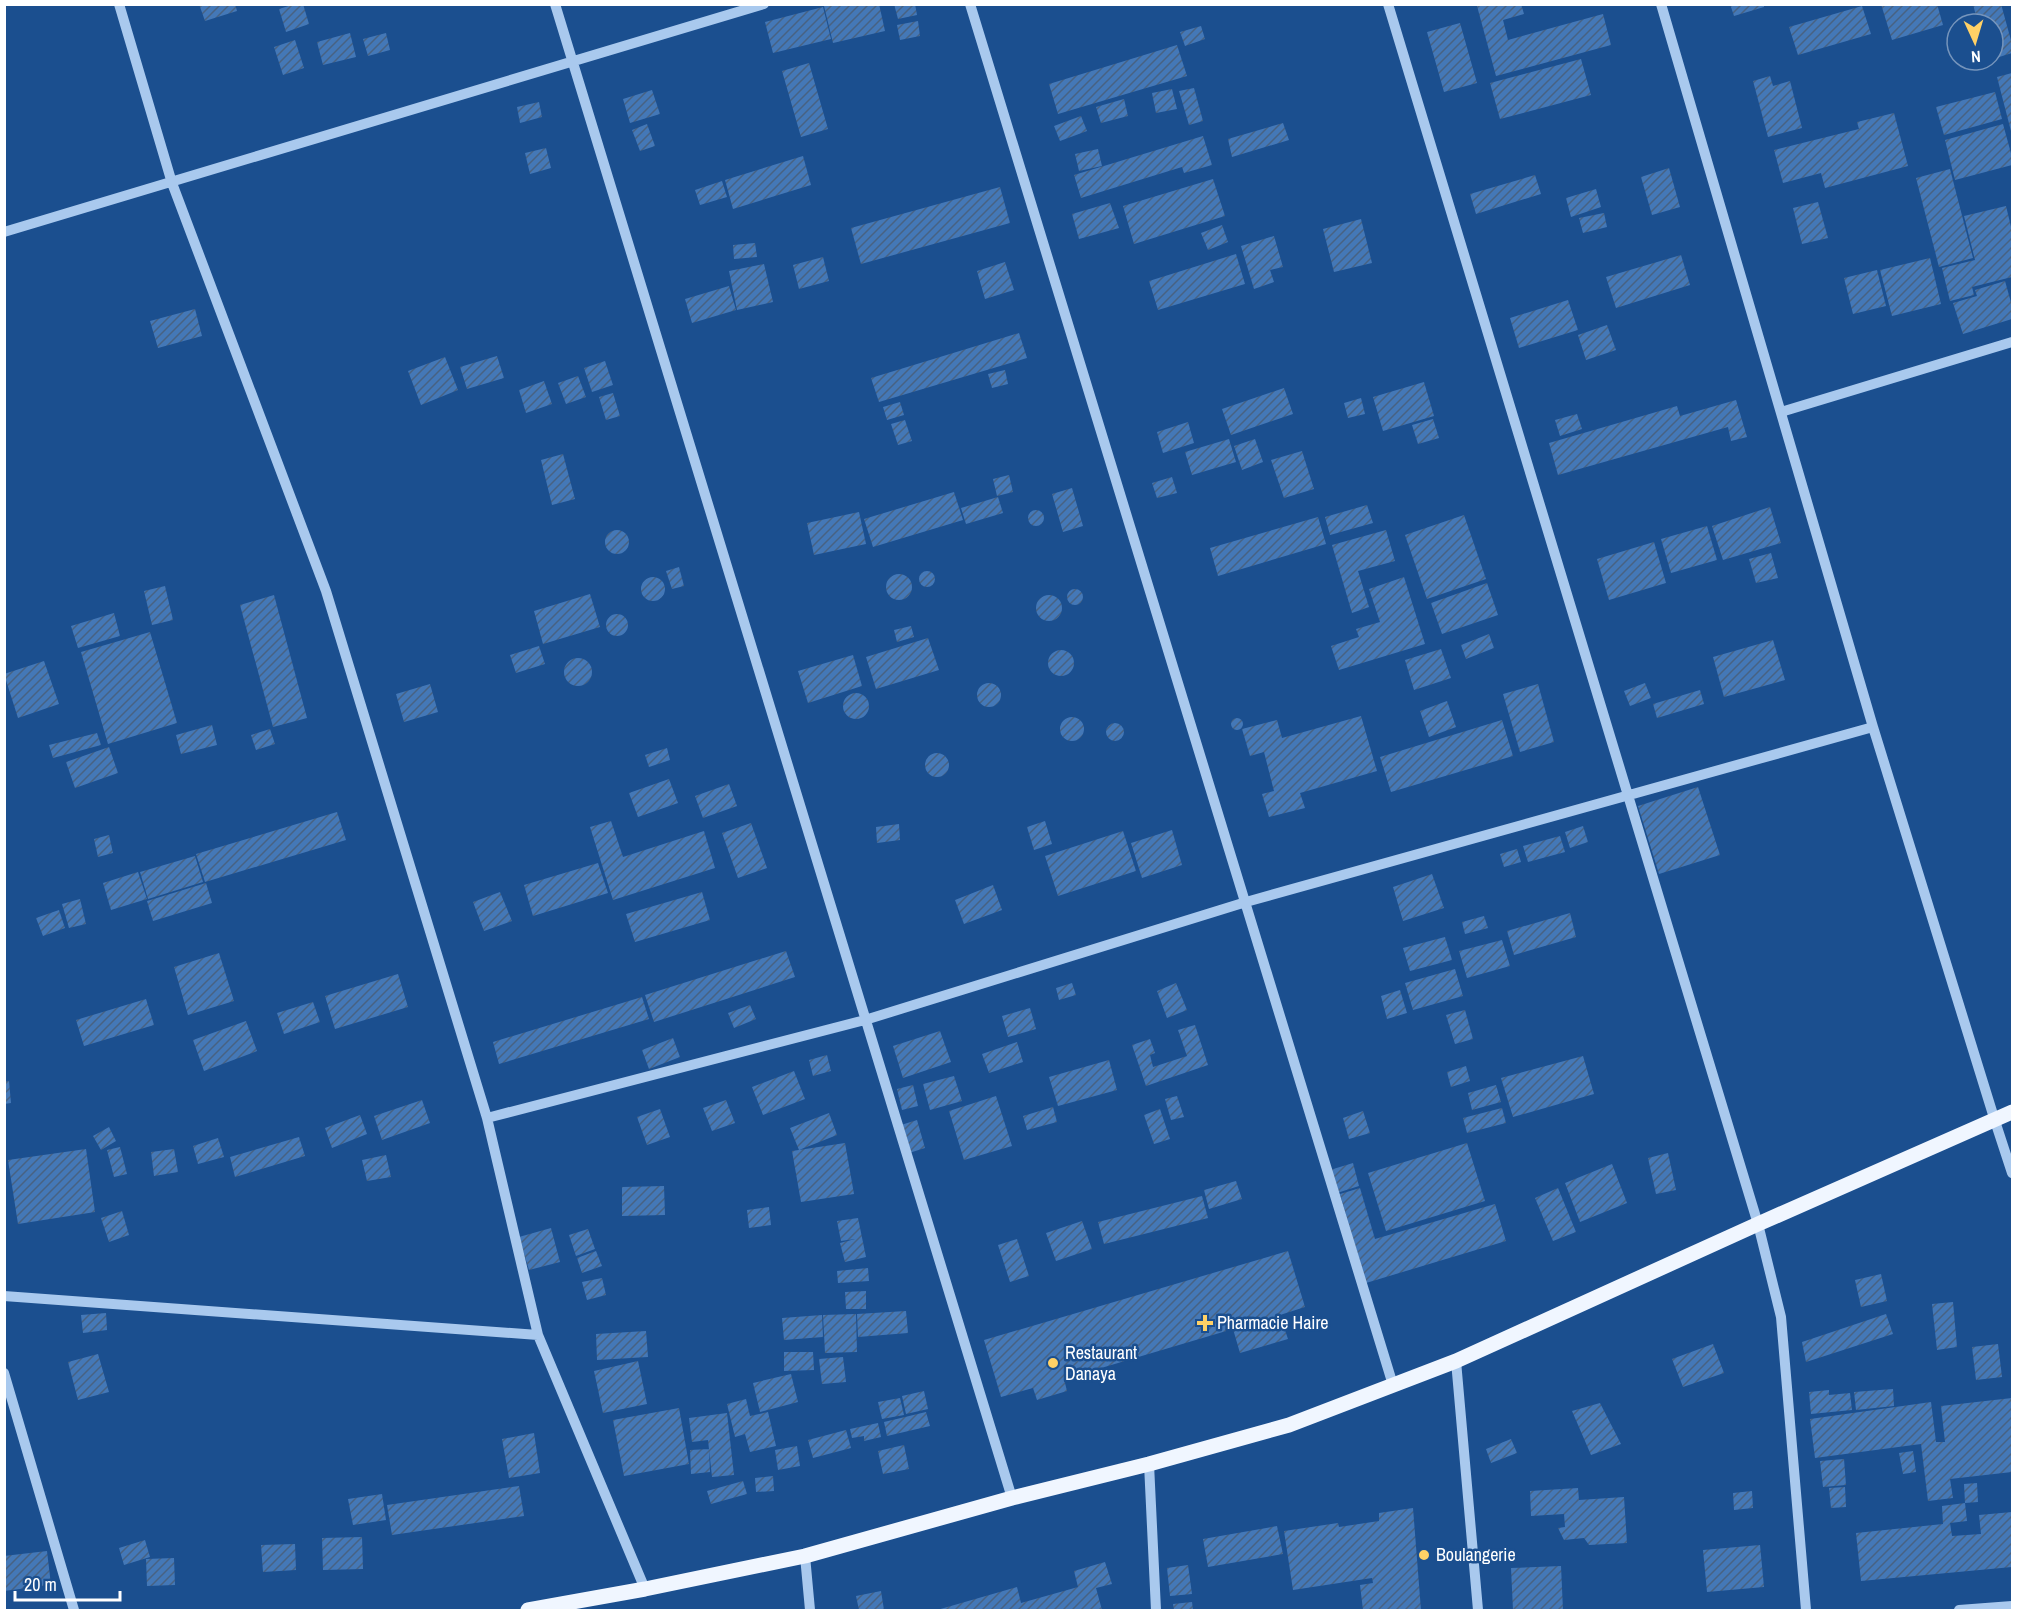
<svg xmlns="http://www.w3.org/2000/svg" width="2017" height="1615" font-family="'Archivo Narrow',sans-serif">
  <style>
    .building { fill: url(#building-hatch) }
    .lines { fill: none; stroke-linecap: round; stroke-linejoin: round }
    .minor { stroke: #a9c9ee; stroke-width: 10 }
    .major { stroke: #f0f6ff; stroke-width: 15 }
    .poi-dot { fill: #ffd166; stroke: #1b4f8f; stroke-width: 2 }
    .labels { text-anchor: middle; stroke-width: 5; stroke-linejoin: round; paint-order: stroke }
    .poi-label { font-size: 18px; fill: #fff; stroke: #1b4f8f; text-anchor: start }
  </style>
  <defs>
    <pattern id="building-hatch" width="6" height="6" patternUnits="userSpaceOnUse" patternTransform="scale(1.5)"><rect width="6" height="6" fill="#4478b7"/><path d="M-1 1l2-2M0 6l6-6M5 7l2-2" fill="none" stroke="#486282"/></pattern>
  </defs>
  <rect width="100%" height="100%" fill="#1b4f8f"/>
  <path class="building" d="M199,4h36l2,7 -32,10z
    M295,4h8l6,20 -23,8 -7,-23z
    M832,4h47l6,27 -52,12 -9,-37z
    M894,4h21l2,11 -19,4z
    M1481,4h40l3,10 -21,6 5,20 95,-26 8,31 -115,31 -19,-70z
    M1730,4h34v3l-30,9z
    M1881,4h56l6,21 -51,15z
    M1973,4h28l11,40v9l-16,5 -3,-9v-25h-15z
    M1862,6l9,28 -73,21 -9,-28z
    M823,7l8,32 -58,14 -8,-31z
    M918,21l2,15 -20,4 -3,-15z
    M1460,23l17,60 -33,9 -17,-60z
    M1201,26l4,13 -20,7 -5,-14z
    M350,33l6,24 -33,8 -6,-23z
    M386,33l4,17 -22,6 -5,-17z
    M295,40l9,28 -21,7 -9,-28z
    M1177,45l10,31 -129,38 -9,-30z
    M1581,59l10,36 -91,24 -10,-36z
    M809,63l19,66 -27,8 -19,-66z
    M2012,73v62l-15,-58z
    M1770,76l3,10 17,-5 12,47 -34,9 -15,-56z
    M1194,88l9,33 -14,4 -10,-34z
    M1172,89l5,20 -21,4 -4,-20z
    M652,90l8,24 -30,9 -7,-24z
    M1995,92l7,27 -58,16 -8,-28z
    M1124,99l4,17 -27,7 -5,-16z
    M539,102l3,15 -22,6 -3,-16z
    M1894,113l14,53 -83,22 -4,-15 -38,10 -9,-33 85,-21 -2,-7z
    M1081,116l6,15 -27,10 -6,-15z
    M1283,123l6,17 -57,17 -4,-18z
    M647,124l8,22 -15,5 -8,-21z
    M2003,124l9,33v8l-57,15 -10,-40z
    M1203,136l9,29 -28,8 -2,-6 -101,31 -7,-23z
    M546,148l5,20 -21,6 -5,-21z
    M1098,149l4,17 -23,5 -4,-17z
    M803,156l8,29 -78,24 -8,-29z
    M1669,168l11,39 -28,8 -11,-38z
    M1950,169l23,89 -34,9 -23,-89z
    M1535,175l6,19 -65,20 -6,-20z
    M1213,179l12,37 -91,28 -11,-38z
    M722,181l5,16 -27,8 -5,-15z
    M1000,187l10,36 -149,41 -10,-36z
    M1596,189l5,18 -30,10 -5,-19z
    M1818,202l10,36 -26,6 -9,-36z
    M1110,203l9,25 -40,11 -7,-25z
    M2006,206l6,25v46l-40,10 2,8 -24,6 -8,-33 33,-8 -11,-44z
    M1604,213l3,14 -24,6 -4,-15z
    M1361,219l11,44 -38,9 -11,-43z
    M1222,225l6,17 -20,8 -7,-17z
    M1274,236l9,31 -13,3 4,12 -20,7 -13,-43z
    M755,243l2,14 -23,2 -1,-14z
    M1236,254l9,30 -87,26 -9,-29z
    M1681,255l9,30 -74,23 -10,-31z
    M823,257l6,24 -30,8 -6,-24z
    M1930,258l11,46 -49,12 -12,-46z
    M1005,262l9,28 -29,9 -8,-28z
    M764,264l9,38 -36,8 -8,-39z
    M1877,270l9,36 -33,8 -9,-36z
    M2005,281l7,25v13l-49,15 -10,-31 24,-7 -2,-6z
    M729,286l7,24 -44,13 -7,-24z
    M1568,300l10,30 -59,18 -9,-30z
    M195,309l7,27 -44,12 -8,-27z
    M1607,325l9,25 -30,10 -8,-25z
    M1019,333l8,25 -148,44 -8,-24z
    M497,356l7,22 -37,11 -7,-22z
    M445,357l13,33 -37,15 -13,-34z
    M605,361l8,24 -21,7 -8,-24z
    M1005,370l3,14 -16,4 -4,-14z
    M578,376l8,21 -20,7 -8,-21z
    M544,381l8,23 -26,9 -7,-23z
    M1424,382l10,34 -51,15 -10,-34z
    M1284,388l9,26 -62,21 -9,-26z
    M613,393l7,23 -14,4 -7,-23z
    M1361,398l4,16 -17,4 -4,-15z
    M1736,400l11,37 -16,4 -3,-14 -170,48 -9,-32 128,-37 3,10z
    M900,402l4,13 -17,5 -4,-13z
    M1577,414l5,15 -22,7 -5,-16z
    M1433,419l6,19 -21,6 -6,-19z
    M905,420l7,21 -14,4 -7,-21z
    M1188,422l6,21 -31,10 -6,-21z
    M1229,439l7,23 -44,13 -7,-23z
    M1255,439l8,23 -21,8 -8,-24z
    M1302,451l12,38 -30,9 -13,-38z
    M563,454l12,45 -23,6 -11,-45z
    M1009,475l4,17 -16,4 -4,-17z
    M1172,477l5,16 -20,5 -5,-15z
    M1072,488l11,38 -20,6 -11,-38z
    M954,492l9,28 -90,27 -9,-28z
    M998,497l5,16 -37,11 -5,-16z
    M1367,505l6,18 -43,12 -5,-18z
    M1770,507l11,36 -58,17 -11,-34z
    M1028 518a8 8 0 1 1 16 0a8 8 0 1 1-16 0Z
    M859,512l7,32 -52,11 -7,-32z
    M1464,515l22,64 -59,20 -22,-64z
    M1318,517l8,27 -108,32 -8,-28z
    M1707,526l10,34 -46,13 -10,-34z
    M605 542a12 12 0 1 1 24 0a12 12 0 1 1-24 0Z
    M1386,530l9,31 -37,10 11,36 -17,6 -20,-68z
    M1654,542l12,41 -57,17 -12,-41z
    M1771,553l7,25 -22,5 -7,-24z
    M679,567l5,19 -12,3 -6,-18z
    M919 579a8 8 0 1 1 16 0a8 8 0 1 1-16 0Z
    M886 587a13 13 0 1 1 26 0a13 13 0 1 1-26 0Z
    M1404,577l21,67 -86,26 -8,-24 28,-9 -3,-8 24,-7 -11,-33z
    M641 589a12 12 0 1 1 24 0a12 12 0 1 1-24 0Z
    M1487,583l11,32 -56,19 -11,-31z
    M165,586l8,34 -21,5 -8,-34z
    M1067 597a8 8 0 1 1 16 0a8 8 0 1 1-16 0Z
    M590,594l10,33 -57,17 -9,-33z
    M274,595l33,123 -34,9 -33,-122z
    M1036 608a13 13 0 1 1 26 0a13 13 0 1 1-26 0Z
    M114,613l6,23 -42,12 -7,-22z
    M606 625a11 11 0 1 1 22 0a11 11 0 1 1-22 0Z
    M911,626l3,11 -17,5 -3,-12z
    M150,632l27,91 -69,21 -27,-92z
    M1489,634l5,14 -28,11 -5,-14z
    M928,638l11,32 -63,19 -10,-32z
    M1773,640l12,40 -61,17 -11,-40z
    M539,646l6,18 -29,9 -6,-18z
    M1441,649l10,29 -37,12 -9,-30z
    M1048 663a13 13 0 1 1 26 0a13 13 0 1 1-26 0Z
    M853,655l9,31 -54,17 -10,-32z
    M564 672a14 14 0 1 1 28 0a14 14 0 1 1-28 0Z
    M44,661l15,43 -41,14 -14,-44z
    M977 695a12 12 0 1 1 24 0a12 12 0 1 1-24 0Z
    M1645,683l6,15 -21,8 -6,-15z
    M430,684l8,28 -34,10 -8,-28z
    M1538,684l16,58 -34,10 -17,-58z
    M1700,690l4,14 -47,14 -4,-14z
    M843 706a13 13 0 1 1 26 0a13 13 0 1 1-26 0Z
    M1447,701l9,26 -27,10 -9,-26z
    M1361,716l16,55 -77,22 5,15 -36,9 -7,-23 12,-3 -10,-39 -14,4 -8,-27 35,-9 5,18z
    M1060 729a12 12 0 1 1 24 0a12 12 0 1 1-24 0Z
    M1231 724a6 6 0 1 1 12 0a6 6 0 1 1-12 0Z
    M1502,720l11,36 -122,36 -11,-35z
    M1106 732a9 9 0 1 1 18 0a9 9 0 1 1-18 0Z
    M212,725l5,20 -36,9 -5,-19z
    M270,729l5,15 -19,6 -5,-15z
    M97,733l4,12 -48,13 -4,-13z
    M109,747l9,26 -43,15 -9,-26z
    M667,748l3,12 -21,7 -4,-12z
    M925 765a12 12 0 1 1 24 0a12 12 0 1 1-24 0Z
    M669,779l9,24 -40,14 -9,-24z
    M729,784l8,22 -34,12 -8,-22z
    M1698,787l22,68 -61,19 -21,-68z
    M337,812l9,28 -141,42 -9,-28z
    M611,821l12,36 81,-26 11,37 -102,32 -23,-73z
    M1045,821l7,23 -18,6 -7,-23z
    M751,823l16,45 -29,10 -16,-45z
    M899,824l1,16 -23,3 -1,-16z
    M1583,826l5,16 -18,6 -5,-16z
    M1172,830l10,35 -40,13 -11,-35z
    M1123,831l13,40 -78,25 -13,-40z
    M109,835l4,18 -15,4 -4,-18z
    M1560,836l5,16 -37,10 -5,-16z
    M1517,849l4,13 -17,5 -4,-13z
    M195,856l8,26 -55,17 -8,-27z
    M598,863l10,30 -75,23 -9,-31z
    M138,872l9,27 -36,11 -8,-27z
    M1432,874l12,34 -41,13 -10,-34z
    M206,883l6,20 -59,18 -6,-20z
    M993,885l9,25 -38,14 -9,-24z
    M500,892l12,29 -28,10 -11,-29z
    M702,892l8,28 -75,22 -9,-28z
    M80,899l6,25 -17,4 -7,-24z
    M59,910l6,18 -22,8 -7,-18z
    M1570,913l6,24 -62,18 -7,-24z
    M1484,916l4,12 -23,6 -3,-12z
    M1445,937l7,23 -42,11 -7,-23z
    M1502,940l8,26 -43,12 -8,-27z
    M786,951l9,26 -141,45 -9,-27z
    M219,953l15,48 -46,14 -14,-48z
    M1455,969l8,27 -50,14 -8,-27z
    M398,974l10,33 -73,22 -10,-33z
    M1072,983l4,12 -17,5 -3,-12z
    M1176,983l11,27 -20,8 -10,-27z
    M1400,990l7,23 -20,6 -6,-23z
    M642,997l7,22 -150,45 -6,-22z
    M146,999l8,26 -70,21 -8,-26z
    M313,1002l7,20 -36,12 -7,-21z
    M750,1005l6,14 -22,9 -6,-15z
    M1030,1008l6,21 -28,8 -6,-21z
    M1465,1010l8,29 -18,5 -9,-29z
    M246,1021l11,30 -53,20 -11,-31z
    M1195,1025l13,40 -62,21 -14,-41 18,-6 5,14 -5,2 3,12 34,-11 -9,-26z
    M940,1031l11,31 -48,16 -10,-32z
    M673,1038l7,19 -31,12 -7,-19z
    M1017,1042l6,20 -34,11 -7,-19z
    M827,1055l4,16 -18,5 -4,-16z
    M1583,1056l11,38 -81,23 -12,-39z
    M1109,1060l8,30 -59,16 -9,-29z
    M1466,1066l4,15 -19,6 -4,-15z
    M794,1071l11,28 -42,16 -11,-28z
    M954,1076l8,25 -32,9 -7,-26z
    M9,1081l2,22 -7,1v-22z
    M913,1085l5,21 -16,4 -5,-21z
    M1496,1085l5,17 -29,8 -4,-17z
    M996,1096l16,50 -48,14 -15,-49z
    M1177,1096l7,21 -13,3 -6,-21z
    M422,1100l8,23 -48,17 -8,-24z
    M726,1100l9,23 -23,8 -9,-23z
    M1053,1107l4,15 -30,8 -4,-14z
    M1502,1108l4,15 -39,10 -4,-15z
    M660,1109l10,28 -23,8 -10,-28z
    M1160,1109l10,30 -16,5 -10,-29z
    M1363,1111l7,22 -21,6 -6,-21z
    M829,1113l8,22 -38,15 -9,-22z
    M360,1115l7,19 -35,14 -7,-20z
    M917,1120l8,28 -16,5 -8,-28z
    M109,1127l7,14 -15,9 -8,-14z
    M299,1137l6,19 -70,21 -5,-20z
    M218,1138l6,19 -26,7 -5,-18z
    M845,1143l9,51 -53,8 -9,-51z
    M1467,1143l18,58 -99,30 -18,-58z
    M120,1147l7,27 -13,3 -7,-27z
    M86,1149l9,63 -77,12 -10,-64z
    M174,1149l4,23 -24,4 -3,-24z
    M1668,1153l8,37 -20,4 -8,-36z
    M386,1155l5,22 -24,4 -5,-21z
    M1353,1163l6,23 -22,7 -7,-23z
    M1612,1164l15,39 -47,19 -15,-39z
    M1236,1181l6,18 -33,10 -5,-19z
    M664,1186l1,29 -43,1v-29z
    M1360,1188l15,51 120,-35 11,37 -140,42 -26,-89z
    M1558,1188l18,44 -23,9 -18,-43z
    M1202,1196l6,22 -104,26 -6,-22z
    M769,1207l2,18 -22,3 -2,-18z
    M122,1211l7,24 -20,7 -8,-24z
    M858,1218l8,39 -21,5 -5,-19 15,-4 -14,2 -4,-20z
    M1082,1221l10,28 -36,12 -10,-28z
    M551,1228l9,34 -31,8 -10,-33z
    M588,1229l7,20 -19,7 -7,-21z
    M1017,1239l12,37 -19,6 -12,-37z
    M596,1251l6,15 -20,7 -5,-15z
    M1288,1251l17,56 -25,8 8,24 -48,14 -7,-24 -169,50 3,12 -30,9 -4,-12 -32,9 -17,-57z
    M868,1268l1,13 -31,2 -1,-12z
    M1881,1274l6,27 -26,6 -6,-27z
    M602,1278l4,17 -19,5 -5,-18z
    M866,1291v18h-20l-1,-17z
    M1953,1302l4,45 -20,3 -5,-46z
    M906,1311l2,22 -50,4 -1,-23z
    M106,1313l1,17 -24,3 -2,-18z
    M856,1314l1,38 -32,1 -2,-38z
    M1886,1314l7,20 -87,28 -4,-20z
    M822,1315l1,22 -39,3 -2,-22z
    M646,1331l2,26 -51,3 -1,-26z
    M1713,1344l11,29 -41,14 -11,-28z
    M1998,1344l4,33 -26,3 -4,-33z
    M784,1352h29l1,18 -30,1z
    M98,1354l11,38 -31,8 -10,-38z
    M843,1357l3,25 -24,2 -3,-25z
    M638,1361l9,43 -44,9 -9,-42z
    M791,1374l7,28 -38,10 -7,-29z
    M1893,1389l1,17 -38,4 -2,-18z
    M1829,1390v5l21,-2 2,17 -41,4 -2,-22z
    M924,1391l4,18 -22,5 -4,-18z
    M900,1398l4,17 -22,4 -4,-17z
    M2012,1398v74l-62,7 3,19 -25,3 -7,-57 -106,14 -5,-39 121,-17 5,40h9l-4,-36z
    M746,1399l4,17 18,-4 8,34 -26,6 -5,-18 -10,3 -8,-33z
    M1600,1403l21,41 -30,11 -19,-44z
    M679,1408l10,56 -65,12 -11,-56z
    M926,1412l4,14 -43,10 -3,-14z
    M727,1413l7,62 -22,2 -4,-37 -16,2 -3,-24z
    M878,1423l3,14 -17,4v-5l-12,2 -2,-9z
    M846,1430l5,18 -38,10 -5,-18z
    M534,1433l6,40 -31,5 -7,-39z
    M1511,1439l6,14 -26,10 -5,-14z
    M904,1445l5,24 -26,5 -5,-23z
    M797,1446l3,20 -22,4 -3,-20z
    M709,1449l1,23 -19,2 -1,-24z
    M1913,1451l3,21 -13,2 -4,-21z
    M1844,1459l2,26 -23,2 -3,-26z
    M773,1476l1,15 -18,1 -1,-14z
    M743,1481l4,13 -36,10 -4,-13z
    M1977,1483l1,19 -13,1 -1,-19z
    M519,1486l5,30 -132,19 -5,-30z
    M1845,1487l1,20 -15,1 -2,-20z
    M1578,1488l1,12 45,-3 3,46 -38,2 -5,-7 -20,2 -6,-12 7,-1 -1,-13 -33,2 -1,-25z
    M1752,1491l1,17 -19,2 -1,-17z
    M382,1494l4,26 -33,5 -5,-26z
    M1965,1503l2,18 -17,2 2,13 29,-2 -2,-19 33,-3v55l-151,14 -5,-48 87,-9 -1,-18z
    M1413,1508l8,102h-58l-3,-25 13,-2 -1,-5 -79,12 -9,-59 54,-8 1,4 40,-6v-8z
    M1277,1526l6,28 -75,13 -5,-28z
    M362,1537l1,32 -40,1 -1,-32z
    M145,1540l5,17 -26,8 -5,-17z
    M295,1544l1,26 -33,2 -2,-27z
    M1760,1545l4,42 -57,5 -4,-42z
    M47,1551l4,34 -47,6v-35z
    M174,1558l1,27 -28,1 -1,-27z
    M1105,1562l7,22 -16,4 6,22h-165l80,-23 4,16 57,-16 -4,-16z
    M1188,1565l4,29 -22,2 -3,-28z
    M1561,1566l2,44h-50l-2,-42z
    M881,1591l3,19h-25l-3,-14z
    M1192,1602l1,8h-19l-1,-6z"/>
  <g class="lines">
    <path class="minor" d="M119,4l53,179 154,408 161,527 51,217 107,254
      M555,4l457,1494
      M970,4l423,1381
      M1388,4l370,1220 23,93 25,293
      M1661,4l212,723 122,394 17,52
      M4,232l760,-228
      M1781,412l231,-70
      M487,1118l378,-98 381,-118 627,-175
      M4,1296l534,39
      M1456,1361l22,249
      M4,1373l70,237
      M1149,1464l7,146
      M805,1556l5,54
      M1959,1610l53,-4"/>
    <path class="major" d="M528,1610l117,-21 160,-33 207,-58 137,-34 140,-39 167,-64 302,-137 254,-112"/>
  </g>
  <g class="poi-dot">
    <path d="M1202 1314h6v6h6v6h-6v6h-6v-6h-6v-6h6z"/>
    <circle cx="1053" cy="1363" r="6"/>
    <circle cx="1424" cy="1555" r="6"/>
  </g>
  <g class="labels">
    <g class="poi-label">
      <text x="1217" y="1329">Pharmacie Haire</text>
      <text x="1065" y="1359">Restaurant<tspan x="1065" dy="21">Danaya</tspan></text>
      <text x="1436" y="1561">Boulangerie</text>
    </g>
  </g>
  <rect width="2017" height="1615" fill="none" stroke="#ffffff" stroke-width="12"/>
  <g transform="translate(1975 42) rotate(176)"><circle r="28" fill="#1b4f8f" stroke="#7695bc" stroke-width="1.5"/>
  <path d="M0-4.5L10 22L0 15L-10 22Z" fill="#ffd166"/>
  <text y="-9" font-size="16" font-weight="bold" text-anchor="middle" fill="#ffffff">N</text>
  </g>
  <path d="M15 1591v9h105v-9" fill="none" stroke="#ffffff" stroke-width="3"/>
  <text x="24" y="1591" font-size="18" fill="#ffffff" stroke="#1b4f8f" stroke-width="4.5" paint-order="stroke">20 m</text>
</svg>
